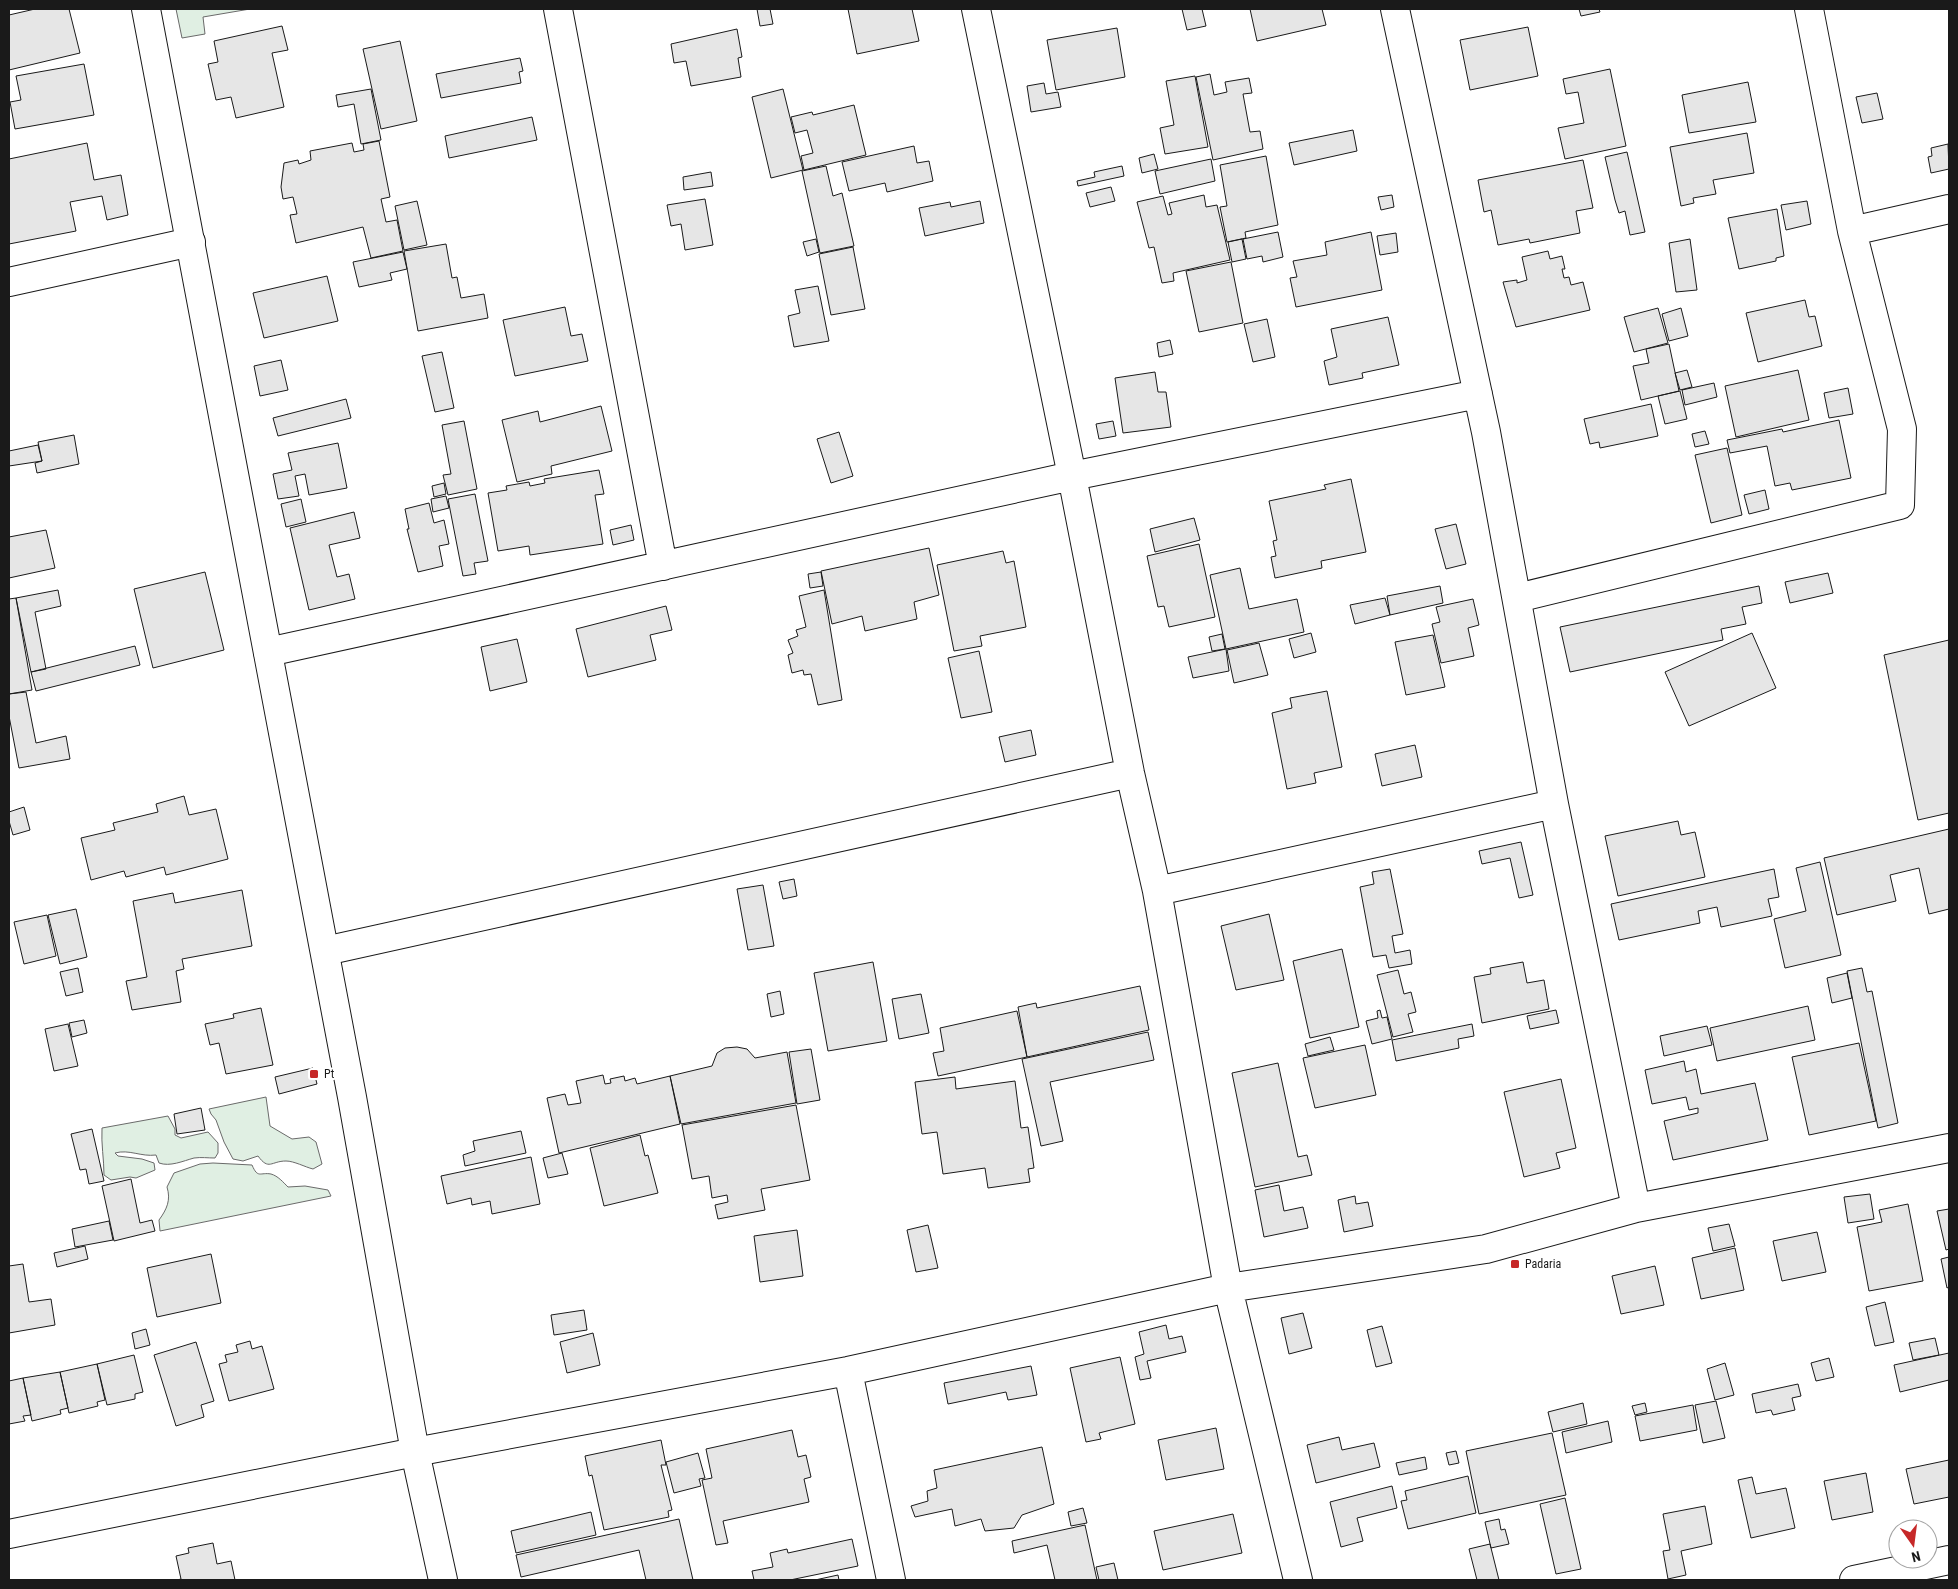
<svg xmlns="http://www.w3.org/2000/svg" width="1958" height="1589" font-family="'Roboto Condensed',sans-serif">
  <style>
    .green { fill: #e0efe3; stroke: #6a6a6a }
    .building { fill: #e6e6e6; stroke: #1a1a1a }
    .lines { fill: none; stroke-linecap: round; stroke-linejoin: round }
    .street-casing { stroke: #1a1a1a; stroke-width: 30 }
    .secondary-casing { stroke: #1a1a1a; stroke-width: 30 }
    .street { stroke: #fff; stroke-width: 28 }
    .secondary { stroke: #fff; stroke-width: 28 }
    .poi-dot { fill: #c62828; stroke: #fff; stroke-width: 2 }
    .labels { text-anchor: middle; stroke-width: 4; stroke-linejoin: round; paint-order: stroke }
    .poi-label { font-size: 12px; fill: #1a1a1a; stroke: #fff; text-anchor: start }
  </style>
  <rect width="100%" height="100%" fill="#fff"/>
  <path class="green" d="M176,9h74l-47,8 2,17 -23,4z
    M266,1097l4,29 22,13 17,-2 7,5 6,22 -9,5c-8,-2 -19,-8 -27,-8 -15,0 -17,10 -28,-5l-15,5 -10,-2 -9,-17 -8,-22 -5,-6 -2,-5z
    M168,1116l7,13v6l6,3 27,-6 10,11v10l-3,5c-7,0 -14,-1 -21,0 -11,3 -24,9 -35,5l-3,-8c-15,2 -27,-6 -41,-2l3,3 24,3 12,4 1,7 -19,8 -6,-1 -19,3 -7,-5c0,-16 -3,-31 -2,-47z
    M213,1163l39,2c6,14 8,7 19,9 7,2 12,8 17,13l17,-1 23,4 3,6 -171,35 -1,-11c8,-11 12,-20 8,-33l7,-14 26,-9z"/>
  <path class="building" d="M35,9h34l11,44 -71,17v-55z
    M757,9h13l3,15 -13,2z
    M848,9h64l7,32 -62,13z
    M1182,9h20l4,17 -19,4z
    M1250,9h72l4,16 -69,16z
    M1579,9h20l1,3 -19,4z
    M282,26l6,24 -16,3 12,54 -48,11 -5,-21 -15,3 -8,-36 10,-2 -4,-21z
    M1528,27l10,49 -68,14 -10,-50z
    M1117,28l8,49 -69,13 -9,-50z
    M737,29l5,28 -4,1 3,19 -50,9 -5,-25 -12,2 -3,-19z
    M400,41l17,80 -36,8 -18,-80z
    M520,58l3,13 -4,1 2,11 -80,15 -5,-24z
    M84,64l10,51 -79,14 -5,-27 11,-2 -5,-24z
    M1610,69l16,77 -61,13 -7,-31 26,-5 -6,-31 -12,2 -3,-15z
    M1210,74l4,21 13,-3 -2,-10 24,-4 3,15 -9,1 7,38 10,-1 3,18 -50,11 -17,-83z
    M1195,76l13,71 -43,7 -5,-26 14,-3 -8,-44z
    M1748,82l8,40 -67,11 -7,-38z
    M1044,83l2,11 12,-2 3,15 -30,5 -4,-26z
    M371,89l10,51 -20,4 -7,-40 -16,3 -2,-12z
    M783,89l20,81 -32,8 -19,-81z
    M1877,93l6,26 -21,4 -6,-26z
    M854,105l12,50 -62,15 -3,-14 12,-3 -6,-23 -12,3 -4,-16 21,-5 1,3z
    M532,117l5,23 -88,18 -4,-22z
    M1353,130l4,21 -63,14 -5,-22z
    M1747,133l7,40 -41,7 3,14 -23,4 1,5 -13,3 -11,-59z
    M379,141l11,56 -9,2 5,23 11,-2 6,31 -32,7 -8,-31 -67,16 -6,-28 7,-1 -4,-17 -10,2 -2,-12 3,-24 14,-3 1,4 12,-4 -1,-9 42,-8 2,9 10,-2 -1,-6z
    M87,143l7,37 27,-5 7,40 -21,5 -5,-24 -32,6 6,29 -67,13v-85z
    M1948,144l1,25 -18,4 -3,-16 4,-1 -1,-8z
    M914,146l3,17 12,-2 4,20 -46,11 -2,-9 -36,8 -7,-29z
    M1627,152l18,80 -15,3 -5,-24 -6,2 -4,-13 -10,-43z
    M1154,154l4,15 -16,4 -3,-15z
    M1266,156l12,69 -33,7 1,6 -19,4 -7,-35 7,-1 -7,-41z
    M1211,159l4,22 -55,13 -5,-23z
    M1583,160l10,48 -17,3 4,22 -50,10 -1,-4 -31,6 -7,-35 -7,2 -6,-32z
    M826,166l7,30 9,-3 12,53 -34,7 -18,-82z
    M1122,166l2,10 -46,10 -1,-5 18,-4 -1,-5z
    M711,172l2,14 -29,4 -1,-13z
    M1111,187l4,14 -25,6 -4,-14z
    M1204,195l2,12 11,-2 13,55 -57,13 1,8 -12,2 -8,-36 -5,1 -12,-46 26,-6 5,19 4,-1 -3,-11z
    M1392,195l2,12 -13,3 -3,-13z
    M705,199l8,46 -28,5 -4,-26 -10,2 -4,-21z
    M417,201l10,44 -23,5 -9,-44z
    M980,201l4,22 -59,13 -6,-28 31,-6 1,5z
    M1807,201l4,23 -25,6 -5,-25z
    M1777,209l7,47 -8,2v3l-37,8 -11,-51z
    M1278,232l5,25 -20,5 -1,-6 -15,3 -4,-20z
    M1371,232l11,58 -86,17 -6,-29 7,-1 -4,-16 34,-6 -2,-13z
    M1396,233l2,19 -18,3 -3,-19z
    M816,239l3,13 -12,4 -4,-14z
    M1242,239l4,20 -14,3 -4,-20z
    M1690,239l7,51 -21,2 -7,-49z
    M446,244l6,34 5,-1 4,21 23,-4 4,24 -70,13 -14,-80z
    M853,247l12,62 -34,6 -12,-61z
    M1548,251l2,8 12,-3 3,13h-3l2,9 5,-1 2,8 12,-3 7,28 -74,17 -13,-45 14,-2v3l10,-3 -5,-23z
    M403,252l4,17 -17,4 2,7 -33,7 -6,-25z
    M1231,262l12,61 -44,9 -13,-61z
    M327,276l11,45 -74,17 -11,-45z
    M818,286l11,55 -35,6 -6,-31 12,-3 -5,-23z
    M1805,300l4,17 6,-1 7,30 -64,16 -12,-49z
    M565,307l6,29 11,-2 6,27 -73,15 -12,-56z
    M1658,308l10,35 -34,9 -10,-35z
    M1681,308l7,28 -19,5 -7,-27z
    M1388,317l11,48 -37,8 1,5 -34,7 -5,-24 13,-4 -6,-28z
    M1267,319l8,38 -22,5 -9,-38z
    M1170,340l3,14 -14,3 -2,-14z
    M1669,344l10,47 -38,9 -8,-34 16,-3 -3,-14z
    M442,352l12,56 -19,4 -13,-56z
    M281,360l7,30 -28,6 -6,-30z
    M1687,370l5,17 -12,3 -5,-17z
    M1798,370l11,50 -73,17 -11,-51z
    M1155,372l3,20h8l5,35 -48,6 -8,-55z
    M1714,383l3,14 -32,8 -3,-15z
    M1848,388l5,26 -24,4 -5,-25z
    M1680,391l7,28 -22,5 -7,-28z
    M346,399l5,19 -73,18 -5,-18z
    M1651,404l7,32 -58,12 -1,-6 -9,2 -6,-25z
    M601,406l11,45 -61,15 1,8 -35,8 -15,-62 36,-9 2,11z
    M1839,420l12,58 -59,12 -2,-7 -15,3 -8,-40 -37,7 -3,-13 55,-11 1,3z
    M464,421l13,68 -29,6 -5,-20 8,-1 -9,-49z
    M1113,421l3,15 -17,3 -3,-15z
    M1705,431l4,13 -14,3 -3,-13z
    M839,432l14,44 -22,7 -14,-44z
    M74,435l5,29 -42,9 -2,-10 7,-2 -4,-19z
    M338,443l9,45 -38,7 -4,-21 -10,2 4,20 -21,3 -5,-25 19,-4 -4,-17z
    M38,445l4,16 -33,5v-15z
    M1727,448l15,67 -31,8 -16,-68z
    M599,470l5,24 -9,1 8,49 -73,11 -1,-9 -31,5 -10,-58 19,-3 -1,-4 23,-4 1,4 15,-3 -1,-4z
    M1351,479l15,73 -45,9 1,7 -47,10 -4,-21 5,-1 -3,-15 4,-1 -8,-39 57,-12 -2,-4z
    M444,483l2,11 -12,3 -2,-11z
    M1765,490l4,19 -20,5 -5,-19z
    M475,494l13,67 -14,2 2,11 -13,2 -15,-77z
    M446,496l3,12 -16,4 -2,-13z
    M301,499l5,23 -20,5 -5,-23z
    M429,503l5,20 10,-3 5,24 -10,2 4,20 -25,6 -11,-43h2l-4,-20z
    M354,512l6,26 -31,7 8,32 12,-3 6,25 -46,11 -19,-82z
    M1194,518l6,22 -45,12 -5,-23z
    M1456,524l10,40 -20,5 -11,-40z
    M631,525l3,15 -21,5 -3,-15z
    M46,530l9,38 -46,10v-41z
    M1199,544l16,73 -46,10 -5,-21 -6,1 -11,-51z
    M929,548l10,47 -25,7 3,17 -52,12 -3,-15 -30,8 -11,-53z
    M1003,551l3,12 8,-2 12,66 -46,9 2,10 -28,5 -17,-86z
    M1240,568l9,41 48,-10 7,33 -78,17 -16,-74z
    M205,572l19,78 -71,18 -19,-79z
    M821,572l2,14 -13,2 -2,-14z
    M1828,573l5,20 -43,10 -5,-21z
    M1440,586l3,17 -53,12 -3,-19z
    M1759,586l3,17 -20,4 4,17 -25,5 2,11 -153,32 -10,-45z
    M58,590l3,16 -26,6 11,57 -15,3 -15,-74z
    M824,590l18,110 -24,5 -7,-31 -7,1 -1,-5 -11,3 -4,-18 5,-2 -5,-13 10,-4 -2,-6 10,-3 -7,-31z
    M16,598l16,92 -23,4v-95z
    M1385,598l5,17 -35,9 -5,-19z
    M1473,599l6,26 -11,3 6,28 -33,7 -9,-39 8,-2 -4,-15z
    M666,606l6,24 -22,5 6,25 -68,17 -12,-48z
    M1311,633l5,19 -22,6 -5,-19z
    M1752,633l24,55 -87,38 -24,-54z
    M1222,634l3,15 -13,2 -3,-14z
    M1433,635l12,52 -39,8 -11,-53z
    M517,639l10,43 -37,9 -9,-44z
    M1949,640v173l-31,7 -34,-165z
    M1259,643l9,32 -34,8 -7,-33z
    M135,646l5,19 -104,26 -5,-19z
    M1226,649l3,22 -36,7 -5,-21z
    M979,651l13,61 -31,6 -13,-60z
    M1327,691l15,76 -28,6 2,10 -29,6 -15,-76 20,-5 -2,-10z
    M26,692l10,51 30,-7 4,23 -51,9 -10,-52v-22z
    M1031,730l5,25 -31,7 -6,-25z
    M1415,745l7,32 -40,9 -7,-32z
    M184,796l5,19 27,-6 12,50 -62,16 -2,-8 -38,10 -2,-6 -33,9 -10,-42 34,-8 -2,-7 45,-11 -2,-8z
    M24,807l6,23 -17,5 -4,-14v-9z
    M1678,821l3,14 14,-3 10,45 -87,19 -13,-60z
    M1949,829v80l-20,5 -10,-46 -29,7 6,26 -59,14 -13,-57z
    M1521,842l12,53 -14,3 -9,-40 -28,6 -3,-13z
    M1820,862l21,93 -56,13 -11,-49 32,-8 -10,-43z
    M1390,869l13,65 -11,2 3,17 15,-3 2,14 -23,4 -3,-13 -13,2 -13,-70 14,-3 -2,-12z
    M1774,869l5,28 -11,2 4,17 -51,11 -4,-20 -19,4 2,12 -81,17 -8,-36z
    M794,879l3,17 -14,3 -4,-17z
    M763,885l11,61 -26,4 -11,-61z
    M242,890l10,56 -70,13 2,10 -8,2 5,31 -49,8 -6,-29 21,-4 -14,-76 40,-8 2,10z
    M76,909l11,48 -27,7 -12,-49z
    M1269,914l15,66 -48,10 -15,-64z
    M47,915l9,41 -32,8 -10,-42z
    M1342,949l17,78 -49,11 -17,-77z
    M873,962l14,79 -59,10 -14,-78z
    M1523,962l4,21 17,-3 5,29 -67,14 -8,-46 17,-3 -1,-6z
    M78,968l5,24 -17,4 -6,-24z
    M1862,968l5,24 5,-1 26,132 -20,5 -31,-157z
    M1398,970l6,24 7,-2 5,20 -8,2 5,18 -20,5 -16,-62z
    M1847,973l5,25 -20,5 -5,-25z
    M1140,986l9,44 -122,27 -9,-50 18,-4 1,5z
    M780,991l4,23 -13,3 -4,-23z
    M921,994l8,39 -30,6 -7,-40z
    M1808,1006l7,34 -98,21 -7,-33z
    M261,1008l12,57 -47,9 -7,-31 -9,2 -5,-21 29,-6 -1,-4z
    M1380,1010l2,8 5,-1 5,22 -20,5 -6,-23 12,-3 -1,-7z
    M1556,1010l3,13 -29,6 -3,-13z
    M1017,1011l10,46 -89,19 -5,-23 11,-2 -4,-23z
    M84,1020l3,13 -15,4 -3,-14z
    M68,1024l10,42 -24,5 -9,-42z
    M1472,1024l2,12 -16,3 1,9 -63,13 -4,-21z
    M1707,1026l5,19 -48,11 -4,-20z
    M1148,1032l6,28 -104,22 13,59 -22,5 -19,-87z
    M1330,1037l4,13 -26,6 -3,-12z
    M1859,1043l17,78 -67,14 -17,-78z
    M1365,1045l11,50 -61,13 -12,-50z
    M737,1047l10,2 8,9 32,-6 9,51 -115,21 -11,-48 42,-10 5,-13 8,-5z
    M811,1049l9,51 -23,4 -8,-52z
    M1684,1061l2,11 10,-3 5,25 54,-11 13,57 -95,20 -9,-39 34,-8v-5l-9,2 -3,-13 -34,7 -7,-34z
    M1278,1063l20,94 9,-2 5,20 -57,12 -23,-114z
    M313,1068l4,16 -38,10 -4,-17z
    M603,1075l2,9 6,-1 -1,-4 14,-3 1,5 10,-3 2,6 33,-8 10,48 -121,29 -12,-55 18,-4 3,11 13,-2 -5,-22z
    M955,1077l1,12 59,-8 6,47 7,-1 6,41 -6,1 2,13 -42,6 -3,-20 -42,6 -6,-42 -15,2 -7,-52z
    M1561,1079l15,69 -20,5 4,15 -36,9 -20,-85z
    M796,1105l14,75 -49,9 4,21 -47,9 -3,-14 13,-3 -1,-7 -15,3 -3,-22 -17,3 -10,-54z
    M201,1108l4,22 -28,4 -3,-20z
    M92,1129l12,52 -15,3 -3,-15 -6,1 -9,-36z
    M521,1131l5,22 -61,13 -2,-11 12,-4 -2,-10z
    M640,1135l5,21 3,-1 10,38 -54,13 -14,-58z
    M562,1153l6,21 -20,4 -5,-20z
    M531,1157l9,47 -48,10 -2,-13 -18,4 -1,-7 -24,6 -6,-28z
    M131,1179l9,44 12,-3 3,11 -41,10 -12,-55z
    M1279,1185l5,26 19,-4 5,21 -44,9 -9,-47z
    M1870,1194l4,25 -26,4 -4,-26z
    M1355,1196l1,8 12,-2 5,24 -29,6 -6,-32z
    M1908,1204l15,77 -54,10 -12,-64 25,-5 -3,-12z
    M1949,1209v40l-3,1 -9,-39z
    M109,1221l4,19 -38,7 -3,-18z
    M1729,1224l6,22 -22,5 -5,-23z
    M928,1225l10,43 -22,4 -9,-42z
    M797,1230l6,46 -43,6 -6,-46z
    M1817,1232l9,40 -44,9 -9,-40z
    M85,1246l3,13 -31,8 -3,-14z
    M1735,1248l9,42 -43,9 -9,-41z
    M211,1254l10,49 -64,14 -10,-49z
    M1949,1257v30l-2,1 -6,-29z
    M23,1264l6,38 22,-3 4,26 -46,8v-67z
    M1655,1266l9,39 -43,9 -9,-38z
    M1885,1302l9,40 -19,4 -9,-39z
    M584,1310l3,20 -33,5 -3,-20z
    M1303,1313l9,35 -23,6 -8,-36z
    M1166,1325l3,14 13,-3 4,16 -39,9 4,17 -11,2 -5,-23 9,-3 -5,-22z
    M1382,1326l10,37 -16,4 -9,-37z
    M146,1329l4,16 -15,4 -3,-16z
    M593,1333l7,32 -33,8 -7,-31z
    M1935,1338l4,17 -26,5 -4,-17z
    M250,1341l2,8 10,-3 12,43 -45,12 -10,-37 8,-2 -2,-7 13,-3 -2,-7z
    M196,1342l18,59 -13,4 3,12 -28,9 -22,-71z
    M1949,1353v27l-49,12 -6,-27z
    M134,1355l9,37 -8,2v5l-28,6 -10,-41z
    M1120,1357l15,67 -36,9 2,6 -15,3 -16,-74z
    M1829,1358l5,19 -18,4 -5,-18z
    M1725,1363l9,32 -19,5 -8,-31z
    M97,1364l8,36 -8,2 1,4 -29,7 -9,-41z
    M1031,1366l6,29 -29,5 -2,-8 -58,12 -4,-21z
    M60,1372l8,36 -8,2 1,4 -29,7 -9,-43z
    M23,1378l8,37 -8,1 2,5 -16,3v-43z
    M1798,1384l3,12 -9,2 3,12 -22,5 -2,-5 -15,3 -4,-19z
    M1716,1401l9,37 -22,5 -8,-38z
    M1583,1403l4,21 -34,8 -5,-20z
    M1645,1403l2,9 -12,3 -3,-9z
    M1693,1405l4,25 -57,11 -5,-25z
    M1608,1421l4,21 -46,11 -4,-21z
    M1216,1428l8,41 -58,11 -8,-40z
    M792,1430l6,27 8,-2 5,22 -7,2 5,23 -86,19 5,22 -12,2 -14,-65 10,-2 -6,-29z
    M1552,1433l14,62 -87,19 -13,-63z
    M1339,1437l3,13 32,-7 6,24 -64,16 -9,-38z
    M661,1440l5,25h-5l11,45 -4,1 1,6 -65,13 -12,-55 -3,1 -4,-20z
    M1042,1447l12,57 -32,11 -8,13 -29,3 -4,-12 -26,7 -3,-17 -37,8 -4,-11 17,-5 -1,-10 10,-3 -3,-18z
    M1456,1451l3,12 -10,2 -3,-12z
    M698,1453l7,25 -6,1 2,7 -27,7 -8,-31z
    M1425,1457l2,12 -28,6 -3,-12z
    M1949,1460v37l-35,7 -8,-35z
    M1866,1473l7,39 -41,8 -8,-39z
    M1468,1476l8,37 -68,16 -7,-28 6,-1 -2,-9z
    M1752,1477l4,17 30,-6 9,40 -44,10 -13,-58z
    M1392,1486l5,22 -40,10 6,23 -22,6 -11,-45z
    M1565,1498l16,71 -25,5 -16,-70z
    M1705,1506l7,38 -31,7 5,24 -18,4 -5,-28 7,-1 -7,-36z
    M1083,1508l4,15 -16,3 -3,-14z
    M591,1512l5,23 -80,18 -5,-22z
    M1233,1514l9,39 -79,17 -9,-39z
    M679,1519l14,61h-47l-7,-30 -118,27 -5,-22z
    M1499,1519l2,11 4,-1 4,15 -18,4 -6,-26z
    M1085,1525l12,55h-42l-8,-35 -33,8 -2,-12z
    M852,1539l6,27 -68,14h-36l-2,-9 21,-4 -3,-14 17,-4 1,4z
    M213,1543l4,21 14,-3 4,19h-58l4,-1 -5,-23 13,-3 -1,-5z
    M1490,1544l9,36h-22l-8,-31z
    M1114,1563l4,17h-19l-3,-13z
    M838,1575l1,5h-24z"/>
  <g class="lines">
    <g class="street-casing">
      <path id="street" d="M558,9l105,557
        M976,9l96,467 58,297 27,118 71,397 70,292
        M1395,9l91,423 68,372 82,404
        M1852,231l97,-22
        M9,282l182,-40
        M1517,598l383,-93 2,-76 -50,-198 -43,-222
        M268,652l804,-176 406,-82
        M1157,891l397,-87
        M325,951l805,-178
        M848,1371l43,209
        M9,1534l406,-82 433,-81 380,-83 258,-39 150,-41 313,-60
        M1854,1580l95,-20"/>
    </g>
    <g class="secondary-casing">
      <path id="secondary" d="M146,9l206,1088 63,355 28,128"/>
    </g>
    <use href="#street" class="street"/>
    <use href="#secondary" class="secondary"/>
  </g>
  <g class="poi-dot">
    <rect x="309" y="1069" width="10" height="10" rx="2.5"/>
    <rect x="1510" y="1259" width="10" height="10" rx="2.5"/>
  </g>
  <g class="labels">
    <g class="poi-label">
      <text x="324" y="1078">Pt</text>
      <text x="1525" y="1268">Padaria</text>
    </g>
  </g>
  <rect width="1958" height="1589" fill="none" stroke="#1a1a1a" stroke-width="20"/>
  <g transform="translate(1913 1544) rotate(166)"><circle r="24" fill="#ffffff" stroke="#a3a3a3"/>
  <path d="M0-4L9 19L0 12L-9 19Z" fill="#c62828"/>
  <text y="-8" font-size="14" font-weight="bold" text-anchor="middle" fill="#1a1a1a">N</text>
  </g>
</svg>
